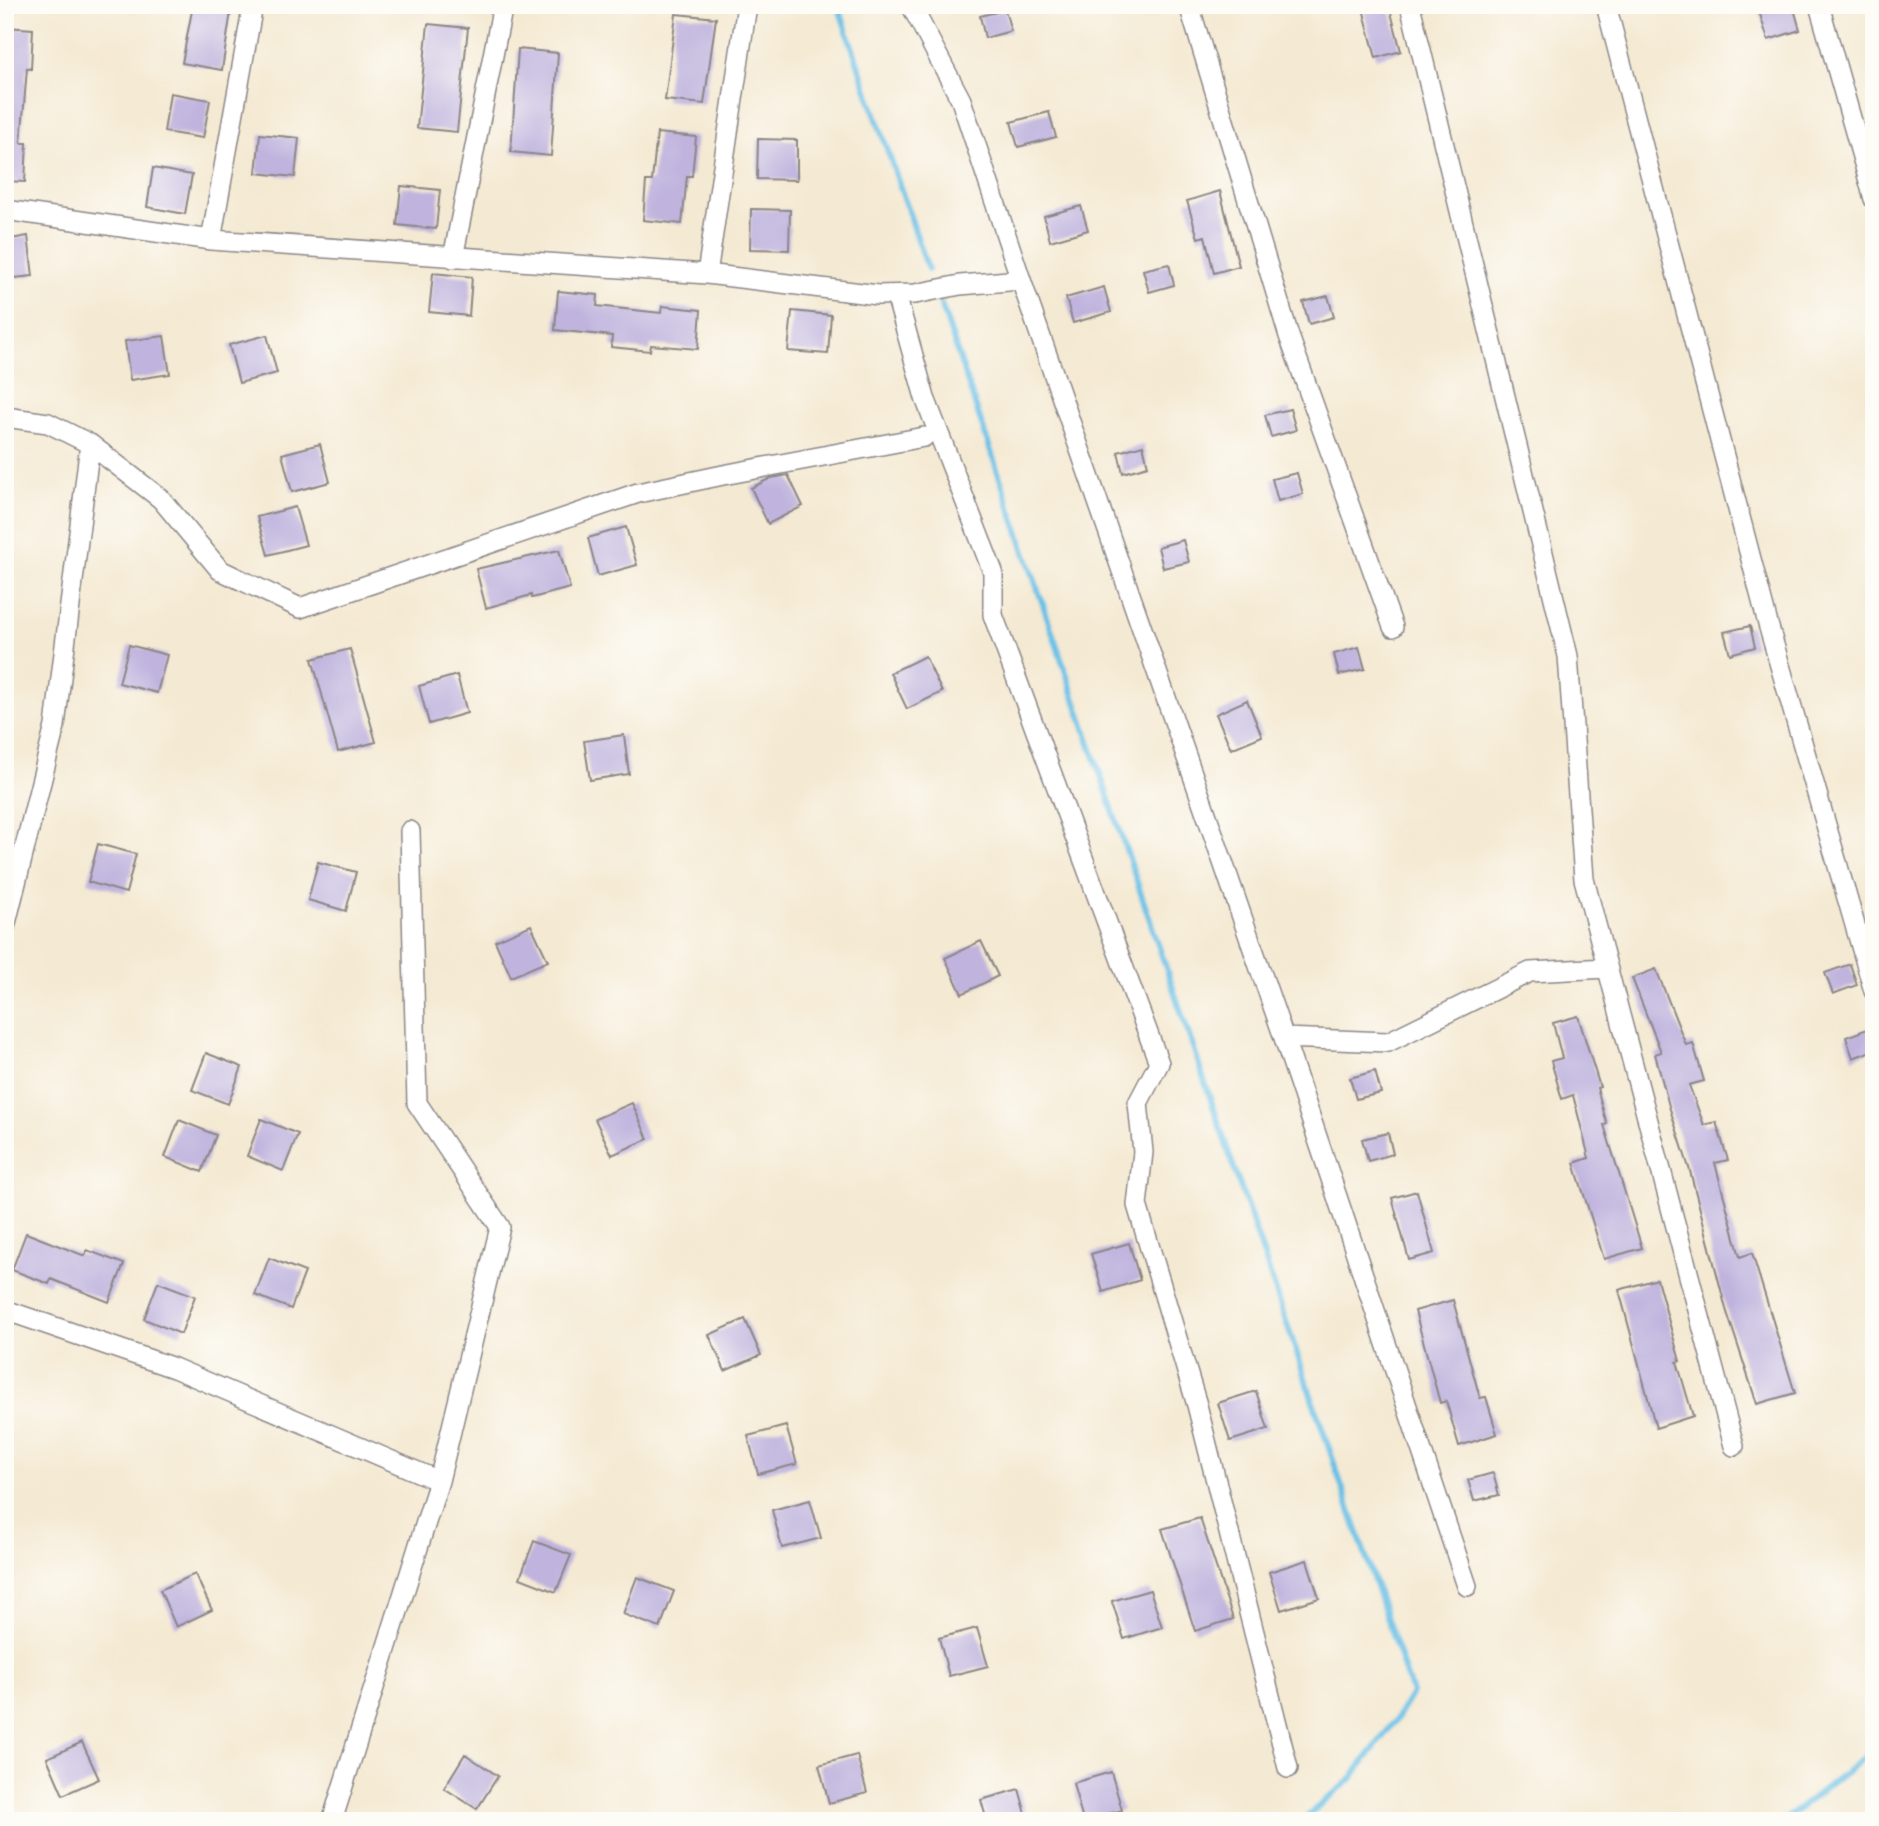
<svg xmlns="http://www.w3.org/2000/svg" width="1879" height="1826" font-family="'IM FELL Double Pica',serif">
  <style>
    .lines { fill: none; stroke-linecap: round; stroke-linejoin: round }
    .stream { stroke: #69c0e6; stroke-width: 6 }
    .building { fill: #c0b4de }
    .minor-casing { stroke: #8b8686; stroke-width: 22 }
    .minor { stroke: #fff; stroke-width: 19 }
  </style>
  <rect width="100%" height="100%" fill="#fdfcf7"/>
  <filter id="ink" filterUnits="userSpaceOnUse"><feTurbulence type="fractalNoise" baseFrequency=".0143" numOctaves="2"/><feDisplacementMap in="SourceGraphic" scale="14" xChannelSelector="R" yChannelSelector="G"/><feConvolveMatrix kernelMatrix="1 2 1 2 8 2 1 2 1" color-interpolation-filters="sRGB"/></filter>
  <filter id="wash" filterUnits="userSpaceOnUse"><feTurbulence type="fractalNoise" baseFrequency=".00686" numOctaves="4" result="noise"/><feDisplacementMap in="SourceGraphic" scale="28" xChannelSelector="R" yChannelSelector="G"/><feGaussianBlur stdDeviation="1.57" result="paint"/><feColorMatrix in="noise" values="0 0 0 0 0 0 0 0 0 0 0 0 0 0 0 0 0 1.4 0 .05"/><feComposite in="paint" operator="in"/></filter>
  <g filter="url(#wash)">
    <rect width="100%" height="100%" fill="#f4e9d2"/>
    <g class="lines">
      <path class="stream" d="M838,5l90,264
        M941,304l471,1389 -15,25 -47,62 -49,41
        M1783,1821l91,-71"/>
    </g>
    <g id="blocks">
      <path class="building" d="M193,5h39l-10,65 -40,-7z
        M1362,5h27l12,46 -25,7z
        M1757,5h36l7,25 -32,10z
        M1005,10l6,21 -26,7 -5,-22z
        M676,14l40,4 -12,86 -39,-4z
        M428,24l40,4 -11,104 -40,-4z
        M5,27l28,2 -2,40 -4,-1 -6,75h6l-2,39 -20,-1z
        M518,49l40,4 -7,103 -40,-4z
        M170,93l40,7 -7,38 -39,-6z
        M1049,112l7,25 -38,10 -7,-25z
        M657,133l39,4 -4,39h-5l-5,48 -39,-4 3,-39h6z
        M260,134l39,4 -4,39 -39,-4z
        M758,139l39,1v40l-40,-1z
        M153,168l39,7 -7,39 -38,-7z
        M401,186l39,4 -4,39 -39,-4z
        M1220,191l19,75 -25,7 -9,-37 -7,2 -11,-37z
        M1081,206l7,24 -38,11 -6,-25z
        M751,209l39,1 -1,40 -39,-1z
        M28,236l5,40 -28,3v-39z
        M1169,264l5,21 -25,7 -6,-22z
        M433,273l39,4 -3,39 -40,-4z
        M1104,287l7,25 -38,11 -7,-25z
        M558,291l40,4 -1,11 64,7 1,-7 39,4 -3,39 -47,-4 -1,6 -39,-4 1,-11 -57,-6z
        M1328,296l6,21 -25,7 -6,-22z
        M792,311l39,4 -3,39 -40,-3z
        M267,335l10,38 -38,10 -10,-38z
        M164,336l6,38 -40,6 -5,-39z
        M1290,409l6,21 -25,7 -6,-22z
        M320,444l10,38 -38,10 -10,-38z
        M1143,445l5,21 -25,7 -5,-21z
        M1297,473l6,21 -25,7 -6,-22z
        M788,475l15,31 -35,18 -17,-36 20,-10z
        M295,507l11,38 -38,10 -11,-38z
        M626,527l11,38 -39,11 -10,-38z
        M1183,540l6,22 -26,6 -5,-21z
        M559,550l11,38 -38,10 -1,-3 -45,13 -10,-39z
        M1750,626l5,21 -25,7 -6,-22z
        M129,645l38,10 -10,38 -38,-10z
        M1359,647l6,22 -26,6 -5,-21z
        M350,649l26,93 -38,10 -26,-93z
        M925,656l17,36 -35,17 -17,-36z
        M457,675l10,38 -38,11 -10,-38z
        M1247,700l15,36 -31,13 -15,-35z
        M624,735l5,39 -39,6 -6,-39z
        M98,844l38,10 -10,39 -38,-11z
        M318,862l38,10 -10,39 -38,-11z
        M531,925l17,36 -37,16 -16,-36z
        M981,941l17,35 -36,18 -17,-36z
        M1850,964l7,21 -24,9 -8,-21z
        M1656,969l30,76 7,-2 11,38 -15,4 15,40 12,-3 12,38 -13,3 25,94 12,-4 43,140 -38,11 -31,-95 -36,-138 -21,-65 -14,-52 6,-2 -29,-74z
        M1578,1016l22,71 -3,1 10,36 -3,1 38,123 -38,11 -30,-96 15,-5 -16,-63 -11,4 -11,-38 11,-3 -9,-35z
        M1870,1028l4,9v13l-21,8 -7,-21z
        M206,1053l36,14 -14,37 -36,-14z
        M1375,1071l6,22 -25,6 -6,-21z
        M632,1103l16,36 -36,16 -17,-36z
        M261,1119l37,15 -15,37 -36,-15z
        M179,1120l37,15 -14,37 -37,-15z
        M1388,1133l5,21 -25,7 -6,-22z
        M1417,1191l17,62 -25,7 -17,-62z
        M26,1233l59,23 2,-6 37,14 -15,38 -58,-23 -2,5 -37,-14z
        M1129,1243l11,37 -37,12 -12,-38z
        M269,1258l36,14 -14,37 -36,-14z
        M1657,1279l23,82 -3,1 16,54 -37,12 -37,-138z
        M158,1282l37,14 -14,38 -37,-15z
        M1453,1300l27,98 6,-1 11,37 -38,12 -13,-45 -6,2 -25,-92z
        M745,1319l16,36 -36,16 -16,-36z
        M1256,1391l12,38 -38,12 -12,-38z
        M786,1426l11,38 -39,10 -10,-38z
        M1493,1473l6,22 -25,6 -6,-21z
        M810,1500l11,38 -39,10 -10,-38z
        M1200,1518l33,101 -38,12 -33,-102z
        M534,1541l37,14 -15,37 -36,-14z
        M1307,1560l12,38 -38,12 -12,-38z
        M195,1574l17,36 -36,17 -16,-37z
        M637,1577l37,14 -14,37 -37,-14z
        M1150,1590l12,37 -38,12 -12,-38z
        M977,1628l11,38 -39,10 -10,-38z
        M82,1742l17,37 -36,16 -16,-37z
        M465,1754l33,22 -21,33 -33,-21z
        M857,1755l10,38 -38,10 -10,-38z
        M1111,1772l11,38 -39,11 -10,-38z
        M1019,1789l9,32h-41l-6,-21z"/>
    </g>
  </g>
  <g filter="url(#ink)">
    <use href="#blocks" fill-opacity="0" stroke="#8b8686" stroke-width="2"/>
    <g class="lines">
      <g class="minor-casing">
        <path id="minor" d="M911,5l50,95 60,180 263,758 183,548
          M1189,5l100,331 104,291
          M1410,5l158,651 16,223 150,567
          M1606,5l162,619 106,367
          M1819,5l55,194
          M5,210l206,30 496,34 171,21 37,-1 45,-9 61,-5
          M211,240l42,-235
          M453,258l50,-253
          M707,274l40,-269
          M896,295l29,103 68,174v43l166,448 -21,40 5,49 -6,53 60,200 91,363
          M5,417l43,6 42,21 71,55 59,71 80,38 338,-115 85,-18 201,-38
          M5,927l50,-201 35,-282
          M1284,1038l104,4 142,-70 77,-4
          M5,1310l169,58 265,113
          M332,1821l107,-340 61,-254 -83,-124 -7,-272"/>
      </g>
      <use href="#minor" class="minor"/>
    </g>
  </g>
  <rect width="1879" height="1826" fill="none" stroke="#fdfcf7" stroke-width="28"/>
</svg>
